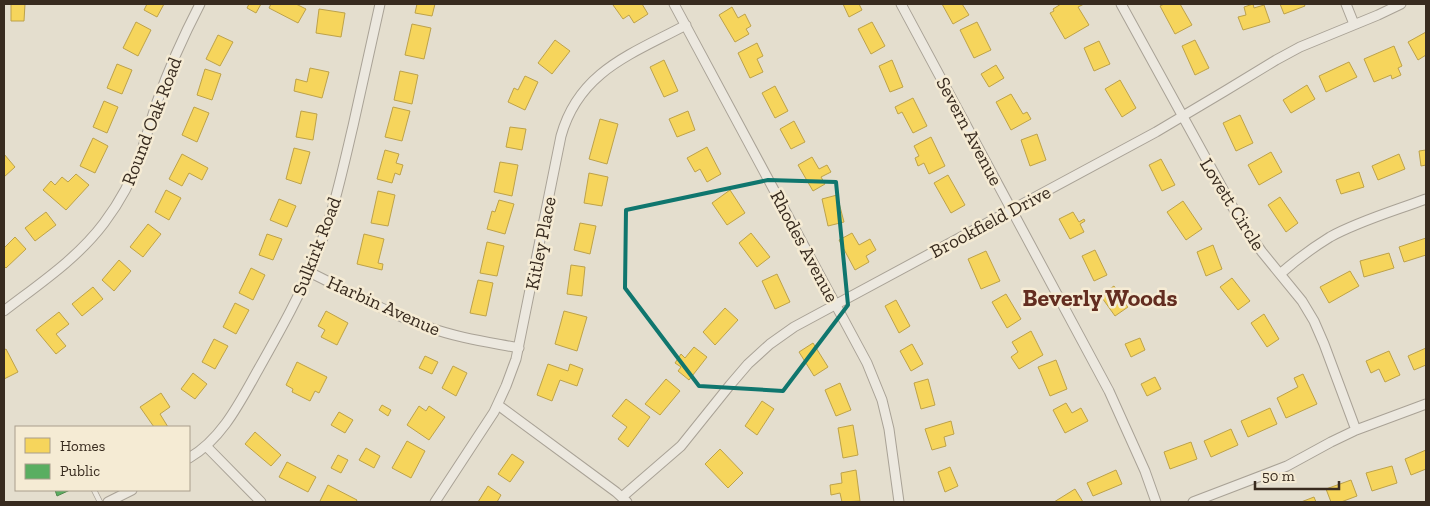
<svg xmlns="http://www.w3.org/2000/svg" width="1430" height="506" font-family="'Zilla Slab',serif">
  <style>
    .homes { fill: #f6d55c; stroke: #bda24a }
    .public { fill: #5aae61; stroke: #50874d }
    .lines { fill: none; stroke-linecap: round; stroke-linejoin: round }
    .lane-casing { stroke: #a9a296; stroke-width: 6 }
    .street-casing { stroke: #a9a296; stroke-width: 11 }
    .lane { stroke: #ece8df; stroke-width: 4.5 }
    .street { stroke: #ece8df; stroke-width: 9 }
    .marked { fill: none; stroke: #0f766e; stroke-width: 4; stroke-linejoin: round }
    .labels { text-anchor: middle; stroke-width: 5; stroke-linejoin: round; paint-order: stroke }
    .street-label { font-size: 19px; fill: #382b1f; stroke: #f5ebd4 }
    .district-label { font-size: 24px; font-weight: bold; fill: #632d20; stroke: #f5ebd4 }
  </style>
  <rect width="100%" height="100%" fill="#e4dece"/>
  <path class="homes" d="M4,4h21l-1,17h-13v-17z
    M147,4h17l-7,13 -13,-7z
    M249,4h12l-5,9 -9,-5z
    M271,4h25l10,5 -8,14 -29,-15z
    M417,4h18l-3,12 -17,-3z
    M614,4h28l6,10 -14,9 -5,-8 -6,4 -10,-14z
    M843,4h16l3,6 -13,7z
    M942,4h20l7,11 -16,9z
    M1061,4h23l-6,3 11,18 -24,14 -15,-26 4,-2 -1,-2z
    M1164,4h16l12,21 -17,9 -15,-28z
    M1253,4l1,4 10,-3 6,17 -27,8 -5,-13 8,-2 -2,-8z
    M1280,4h24l1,2 -21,8z
    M732,7l6,11 7,-4 6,12 -5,3 3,5 -14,8 -16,-27z
    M319,9l26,4 -4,24 -25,-4z
    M136,22l15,8 -13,26 -15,-8z
    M872,22l13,24 -14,8 -13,-25z
    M977,22l14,28 -17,8 -14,-28z
    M412,24l19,4 -7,31 -19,-4z
    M1426,32v23l-8,5 -10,-18z
    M218,35l15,7 -13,24 -14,-7z
    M555,40l15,11 -18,23 -14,-11z
    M1195,40l14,28 -14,7 -13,-29z
    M1099,41l11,23 -16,7 -10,-23z
    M757,43l6,13 -6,3 6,13 -13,6 -12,-25z
    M1394,46l8,20 -4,2 3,7 -9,4 -1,-4 -17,7 -10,-23z
    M664,60l14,31 -14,6 -14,-30z
    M892,60l11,27 -13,5 -11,-26z
    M1349,62l8,15 -31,15 -7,-16z
    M117,64l15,6 -10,24 -15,-6z
    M996,65l8,13 -15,9 -8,-13z
    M310,68l19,4 -7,26 -28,-7 2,-12 11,3z
    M205,69l16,5 -9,26 -15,-5z
    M400,71l18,4 -6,29 -18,-4z
    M525,76l13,6 -13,28 -17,-8 6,-14 4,2z
    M1120,80l16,28 -14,9 -17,-28z
    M1307,85l8,14 -24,14 -8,-13z
    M775,86l13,25 -13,7 -13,-25z
    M1011,94l12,20 4,-2 4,7 -20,11 -15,-28z
    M913,98l14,28 -14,7 -11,-21 -4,2 -3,-7z
    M104,101l14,6 -11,26 -14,-6z
    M194,107l15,6 -12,29 -15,-7z
    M393,107l17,4 -8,30 -17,-4z
    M301,111l16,3 -4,26 -17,-3z
    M688,111l7,19 -18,7 -8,-18z
    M1240,115l13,28 -17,8 -13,-28z
    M600,119l18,5 -11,40 -18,-5z
    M794,121l11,21 -14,7 -11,-20z
    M510,127l16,2 -4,21 -16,-3z
    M1037,134l9,26 -16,6 -9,-26z
    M931,137l14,29 -16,8 -5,-11 -6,3 -3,-8 4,-2 -5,-10z
    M93,138l15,8 -13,27 -15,-7z
    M707,147l14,27 -14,8 -7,-13 -5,3 -8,-14z
    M294,148l16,4 -9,32 -15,-5z
    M385,150l14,4 -3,9 7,2 -3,10 -5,-2 -3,10 -15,-4z
    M1426,150v15l-5,1 -2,-15z
    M1271,152l11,20 -23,13 -11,-20z
    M4,154l11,13 -11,10z
    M182,154l26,14 -6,12 -13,-7 -7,13 -13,-7z
    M1399,154l6,15 -27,11 -6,-14z
    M812,157l7,12 8,-4 4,7 -10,5 4,7 -12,7 -15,-26z
    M1161,159l14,26 -13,6 -13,-26z
    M500,162l18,3 -6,31 -18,-4z
    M1359,172l5,15 -23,7 -5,-14z
    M589,173l19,4 -6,29 -18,-3z
    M76,174l13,11 -23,25 -23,-20 8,-9 4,4 7,-8 6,5z
    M948,175l17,30 -14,8 -17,-30z
    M166,190l15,8 -12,22 -14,-8z
    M730,190l15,23 -18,12 -15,-22z
    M378,191l17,4 -7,31 -17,-3z
    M837,195l7,27 -16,4 -6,-27z
    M1280,197l18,26 -12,9 -18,-27z
    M279,199l17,7 -9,21 -17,-7z
    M499,200l15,4 -9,30 -18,-5 5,-18 3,1z
    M1183,201l19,28 -16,11 -19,-28z
    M46,212l10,13 -21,16 -10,-13z
    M1073,212l6,10 5,-3 1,2 -5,3 4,8 -14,7 -11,-20z
    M580,223l16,3 -6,28 -16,-4z
    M148,224l13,10 -18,23 -13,-10z
    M751,233l19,24 -13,10 -18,-24z
    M852,233l7,12 11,-6 6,11 -10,6 3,6 -14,8 -16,-30z
    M267,234l15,5 -9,21 -14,-5z
    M364,234l20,5 -6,24 5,1 -1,6 -25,-6z
    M15,237l11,12 -20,19 -2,-2v-18z
    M1426,238v17l-22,7 -5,-15z
    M487,242l17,4 -7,30 -17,-3z
    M1213,245l9,24 -16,7 -9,-24z
    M1095,250l12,25 -13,6 -12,-25z
    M986,251l14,30 -19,8 -13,-30z
    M1389,253l5,15 -30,9 -4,-16z
    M119,260l12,11 -17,20 -12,-11z
    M571,265l14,2 -3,29 -15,-2z
    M251,268l14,7 -12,25 -14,-7z
    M1350,271l9,15 -30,17 -9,-16z
    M777,274l13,28 -15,7 -13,-28z
    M1232,278l18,23 -12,9 -18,-23z
    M478,280l15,3 -7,33 -16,-3z
    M1114,286l14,21 -13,9 -15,-21z
    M93,287l10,12 -21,17 -10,-12z
    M1006,294l15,25 -14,9 -15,-26z
    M896,300l14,26 -11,7 -14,-27z
    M235,303l14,7 -13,24 -13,-7z
    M725,308l13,12 -23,25 -12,-13z
    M326,311l22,12 -11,22 -16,-8 4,-7 -7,-4z
    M564,311l23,6 -10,34 -22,-7z
    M59,312l10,12 -13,10 10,12 -10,8 -20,-24z
    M1264,314l15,25 -12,8 -16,-24z
    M1031,331l12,24 -24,14 -8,-12 7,-5 -6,-10z
    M1140,338l5,12 -14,7 -6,-13z
    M214,339l14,7 -13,23 -13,-7z
    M813,343l15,24 -14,9 -15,-24z
    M912,344l11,20 -12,7 -11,-20z
    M694,347l13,10 -18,23 -11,-9 3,-4 -6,-4 6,-9 4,4z
    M1426,348v17l-12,5 -6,-14z
    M6,349l12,23 -14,7v-29z
    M1389,351l11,24 -15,7 -6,-13 -8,4 -5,-12z
    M425,356l13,6 -6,12 -13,-6z
    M1056,360l11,29 -17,7 -12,-29z
    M297,362l30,15 -8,16 -4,-2 -5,10 -18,-9 1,-3 -7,-4z
    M548,364l20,7 2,-7 13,5 -6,17 -17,-6 -8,21 -15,-6z
    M453,366l14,7 -11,23 -14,-8z
    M193,373l14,11 -12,15 -14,-10z
    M1303,374l14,30 -31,14 -9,-20 21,-11 -4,-9z
    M1155,377l6,12 -14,7 -6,-12z
    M666,379l14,12 -20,24 -15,-11z
    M928,379l7,26 -14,4 -7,-26z
    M840,383l11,27 -15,6 -11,-26z
    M161,393l9,14 -10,7 8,13h-14l-14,-20z
    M626,399l24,18 -22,30 -10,-8 9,-12 -15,-11z
    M762,401l12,8 -17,26 -12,-9z
    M1066,403l6,10 9,-5 7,13 -23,12 -12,-23z
    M382,405l9,5 -3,6 -9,-6z
    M419,406l7,5 3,-5 16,11 -16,23 -22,-15z
    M1270,408l7,16 -29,13 -7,-16z
    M339,412l14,8 -8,13 -14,-8z
    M951,421l3,13 -10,3 2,9 -14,4 -7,-21z
    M853,425l5,30 -15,3 -5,-30z
    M1231,429l7,16 -27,12 -7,-16z
    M255,432l26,23 -10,11 -26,-22z
    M407,441l18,10 -14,27 -19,-10z
    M1191,442l6,17 -27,10 -6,-17z
    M366,448l14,8 -6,12 -15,-8z
    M720,449l23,24 -15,15 -23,-24z
    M1426,450v19l-15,6 -6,-16z
    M512,454l12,8 -14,20 -12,-8z
    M338,455l10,5 -7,13 -10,-5z
    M287,462l29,15 -8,15 -29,-15z
    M1392,466l5,17 -25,8 -6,-18z
    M950,467l8,19 -13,6 -7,-20z
    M856,470l4,31 -18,1 -2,-9 -9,2 -1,-10 12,-2 -1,-10z
    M1116,470l6,14 -29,12 -6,-13z
    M1351,480l6,16 -16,6h-10l-5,-13z
    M328,485l29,15 -1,2h-34l-2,-1z
    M488,486l13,9 -4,7h1h-20z
    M1075,489l8,13h-29z
    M1314,497l2,5h-15z"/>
  <path class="public" d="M55,490h15l-13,6z"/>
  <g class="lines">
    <g class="lane-casing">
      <path id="lane" d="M94,490l6,12"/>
    </g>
    <g class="street-casing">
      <path id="street" d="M674,4l193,359 15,37 7,29 10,73
        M901,4l208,387 36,80 11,31
        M1121,4l121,220 20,28 40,49 12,20 10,23 32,86
        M1346,4l8,20
        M309,272c39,19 78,41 119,55 30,11 60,15 91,21
        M1280,274c16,-14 32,-26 50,-37 29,-16 64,-26 96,-38
        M4,311c35,-27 73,-52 100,-88 15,-20 28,-43 36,-67 6,-18 11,-36 17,-54 12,-34 27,-67 43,-98
        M498,405l118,87 11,10
        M206,446l55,56
        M189,458c33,-19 51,-56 69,-88 22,-39 44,-78 60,-119 16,-40 25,-83 35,-125 9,-41 18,-81 27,-122
        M622,497l59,-51 49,-61 18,-21 22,-20 24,-17 362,-195 69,-41 51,-31 24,-13 78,-32 23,-11
        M108,502l24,-12
        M435,502l59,-90 12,-26 10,-27 45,-223c18,-65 71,-82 125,-111
        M1193,502l94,-36 44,-24 25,-12 70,-26"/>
    </g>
    <use href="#lane" class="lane"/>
    <use href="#street" class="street"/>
  </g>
  <path class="marked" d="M768,180l68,2 12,123 -65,86 -84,-5 -74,-98 1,-78z"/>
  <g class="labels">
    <g class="street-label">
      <text transform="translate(151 121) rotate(-69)" y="7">Round Oak Road</text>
      <text transform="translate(970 131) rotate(62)" y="7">Severn Avenue</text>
      <text transform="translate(1233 204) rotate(58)" y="7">Lovett Circle</text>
      <text transform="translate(990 221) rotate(-28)" y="7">Brookfield Drive</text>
      <text transform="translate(540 243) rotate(-79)" y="7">Kitley Place</text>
      <text transform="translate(316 246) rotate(-69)" y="7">Sulkirk Road</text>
      <text transform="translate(805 246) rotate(62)" y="7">Rhodes Avenue</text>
      <text transform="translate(384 305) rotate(24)" y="7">Harbin Avenue</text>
    </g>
    <g class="district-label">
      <text x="1100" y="306">Beverly Woods</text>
    </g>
  </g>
  <rect width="1430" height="506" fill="none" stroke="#382b1f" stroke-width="10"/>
  <rect x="15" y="426" width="175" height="65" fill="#f5ebd4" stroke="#a99e8c"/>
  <rect x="25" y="438" width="25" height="15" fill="#f6d55c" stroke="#a99e8c"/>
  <text x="60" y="451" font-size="15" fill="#382b1f">Homes</text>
  <rect x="25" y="464" width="25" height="15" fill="#5aae61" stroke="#a99e8c"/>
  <text x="60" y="476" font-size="15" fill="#382b1f">Public</text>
  <path d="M1255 481v8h84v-8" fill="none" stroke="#382b1f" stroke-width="2.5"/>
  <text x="1262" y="481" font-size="15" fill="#382b1f" stroke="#f5ebd4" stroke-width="4" paint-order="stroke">50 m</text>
</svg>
